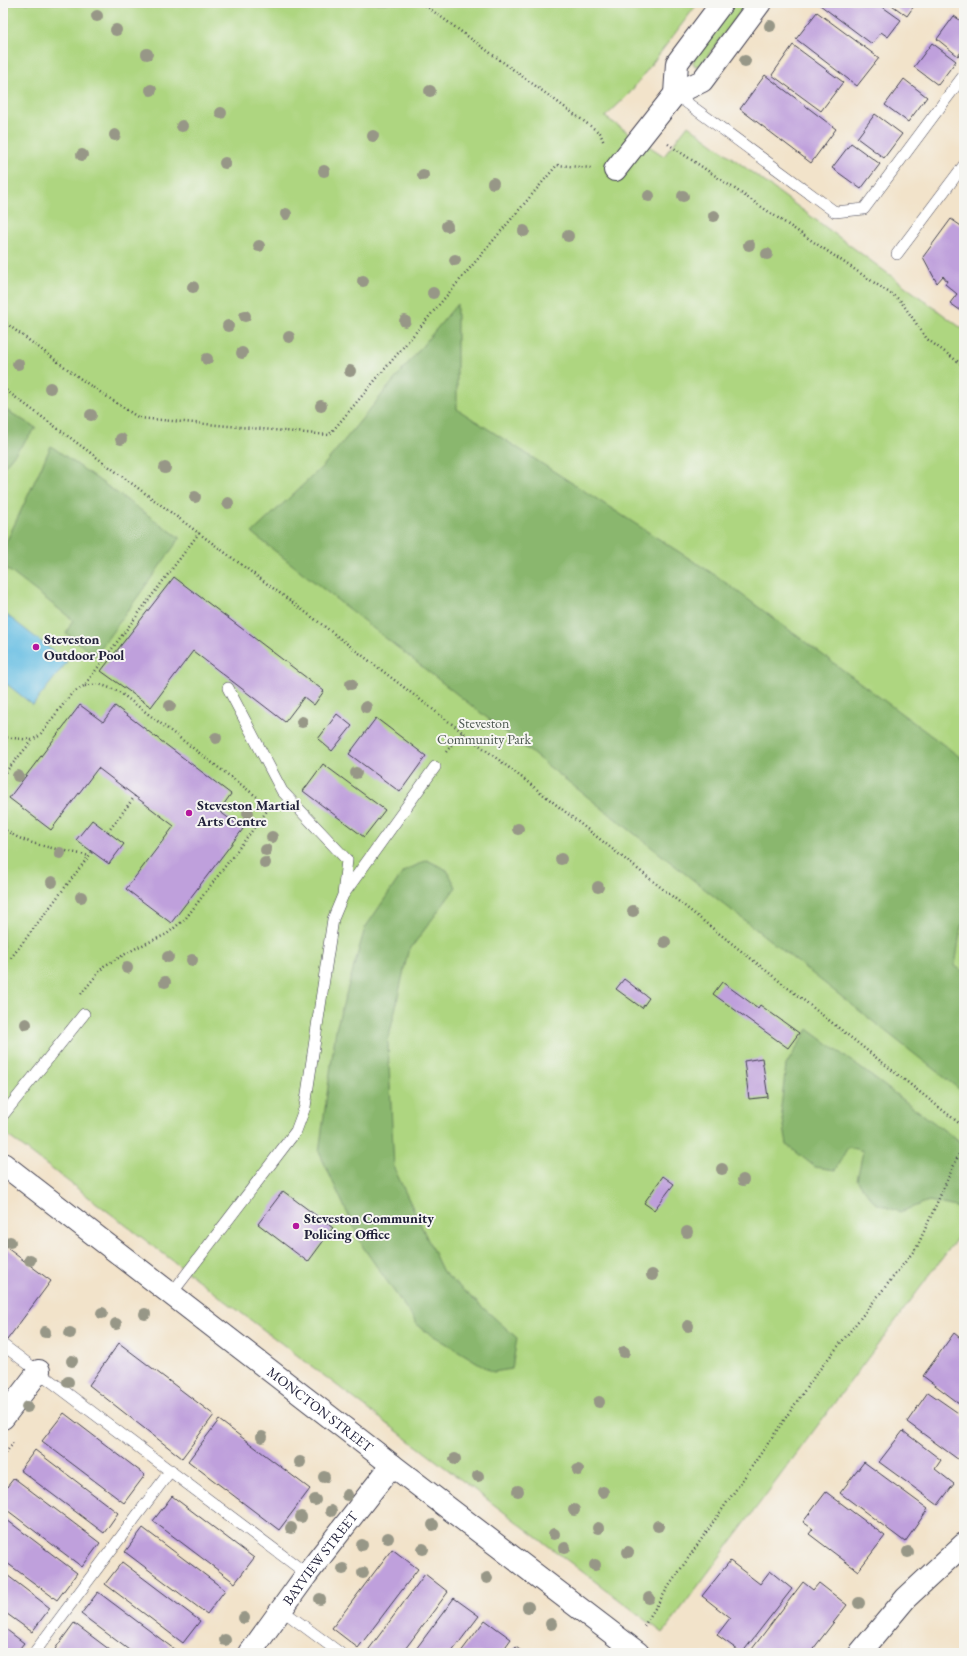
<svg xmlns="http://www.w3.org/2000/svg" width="967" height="1656" font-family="'EB Garamond',serif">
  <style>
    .green { fill: #aed680; stroke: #687c5e }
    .forest { fill: #8ab76e; stroke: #566c54 }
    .water { fill: #66bee3; stroke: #44708f }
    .building { fill: #bfa0dc }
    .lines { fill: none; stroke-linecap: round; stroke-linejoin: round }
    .lane-casing { stroke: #413f50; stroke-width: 12 }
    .street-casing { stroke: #413f50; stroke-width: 24 }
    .secondary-casing { stroke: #413f50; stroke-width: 24 }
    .path { stroke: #413f50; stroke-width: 2.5; stroke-dasharray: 1 3; stroke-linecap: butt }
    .lane { stroke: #fff; stroke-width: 11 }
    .street { stroke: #fff; stroke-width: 22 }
    .secondary { stroke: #fff; stroke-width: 22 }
    .tree { fill: #979787 }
    .poi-dot { fill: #b5179e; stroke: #f6f6f2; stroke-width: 1.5 }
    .labels { text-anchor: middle; stroke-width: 4; stroke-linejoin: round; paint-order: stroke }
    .poi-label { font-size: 14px; font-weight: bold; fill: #22223b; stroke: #f6f6f2; text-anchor: start }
    .park-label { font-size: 14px; fill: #4c5850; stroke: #f6f6f2 }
    .street-label { font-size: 14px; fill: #22223b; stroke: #f6f6f2 }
  </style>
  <rect width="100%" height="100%" fill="#f6f6f2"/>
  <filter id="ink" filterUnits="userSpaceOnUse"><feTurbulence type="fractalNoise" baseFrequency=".025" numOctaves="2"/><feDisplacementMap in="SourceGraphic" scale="8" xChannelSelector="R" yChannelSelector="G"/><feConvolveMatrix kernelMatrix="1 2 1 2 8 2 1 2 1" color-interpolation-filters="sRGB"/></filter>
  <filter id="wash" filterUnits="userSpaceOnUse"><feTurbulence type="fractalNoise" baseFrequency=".012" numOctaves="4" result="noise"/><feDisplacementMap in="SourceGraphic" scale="16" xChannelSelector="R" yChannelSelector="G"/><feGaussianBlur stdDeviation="0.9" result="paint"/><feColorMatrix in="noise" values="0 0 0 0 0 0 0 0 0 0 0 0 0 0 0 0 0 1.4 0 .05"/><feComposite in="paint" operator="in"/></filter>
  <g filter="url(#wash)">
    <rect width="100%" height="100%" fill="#f2e3ca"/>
    <path class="green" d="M3,3h695l-69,91 -24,23 59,39 24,-31 276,205v899l-301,404 -660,-501z
      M735,3h12l-47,63h-5l-2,-3 1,-4z"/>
    <path class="forest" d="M457,304v105l261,168 246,183v162l-3,5 -6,39 9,6v121l-712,-560 71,-67z
      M3,408l33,20 -33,40z
      M51,446l129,92 -85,118 -29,-23 7,-13 -70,-54v-17z
      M427,860l20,10 9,17 -48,65 -20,90 6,126 49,104 74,66 -5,31 -19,3 -74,-45 -56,-80 -44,-95 17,-123 29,-101 38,-56z
      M808,1029l156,116v64l-35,-8 -29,11 -25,-9 -18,-23 6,-29 -15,-4 -13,23 -20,-3 -28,-22 -6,-38 5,-42z"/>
    <path class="water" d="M3,612l64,50 -34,43 -30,-24z"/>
    <g id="blocks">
      <path class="building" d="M822,3h55l24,17 -13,17 -7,-5 -9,12 -52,-39z
        M889,3h27l-9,13z
        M817,12l62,46 -22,28 -61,-47z
        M954,16l10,7v25l-6,8 -21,-17z
        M932,43l24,18 -18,24 -24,-18z
        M793,45l50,37 -22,29 -49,-36z
        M765,75l71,54 -25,34 -71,-54z
        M904,79l23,18 -19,25 -23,-17z
        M875,114l27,20 -18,24 -27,-20z
        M851,143l29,21 -19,25 -29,-21z
        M951,219l13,9v85l-14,-10 7,-9 -12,-10 2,-3 -4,-5 -6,7 -14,-26z
        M174,577l150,114 -10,14 -10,-8 -19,25 -92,-71 -42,56 -50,-36z
        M80,705l23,17 12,-16 116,88 -12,17 24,18 -72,94 -45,-34 48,-63 -76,-58 -47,62 -42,-32z
        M337,714l15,12 -20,25 -14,-12z
        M376,718l50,38 -26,36 -51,-38z
        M323,764l62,46 -21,27 -61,-46z
        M92,820l32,24 -15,20 -33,-24z
        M624,979l25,19 -7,10 -26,-19z
        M722,982l36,26 2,-3 39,28 -11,15 -75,-54z
        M762,1058l6,39 -19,2 -5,-38z
        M663,1176l11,8 -20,26 -10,-7z
        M283,1191l50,37 -25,34 -50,-38z
        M3,1245l48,36 -44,59 -4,-4z
        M954,1333l10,8v66l-41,-31z
        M119,1343l95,72 -32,43 -93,-73z
        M928,1392l36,25v36l-5,7 -52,-38z
        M64,1413l81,62 -21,28 -82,-62z
        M219,1420l91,69 -31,41 -91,-69z
        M903,1431l38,29 -6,9 19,15 -16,21 -59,-43z
        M35,1450l83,63 -14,20 -84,-63z
        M864,1462l64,47 -23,33 -65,-49z
        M14,1478l86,65 -18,24 -79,-60v-15z
        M826,1492l59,44 -27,35 -49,-37 4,-5 -10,-7z
        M172,1496l82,62 -19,25 -82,-62z
        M3,1517l74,56 -20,27 -54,-40z
        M143,1528l82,62 -18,24 -82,-62z
        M392,1549l26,20 -60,79 -26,-20z
        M730,1561l30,23 10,-13 22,18 -50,64 -25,-18 13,-17 -28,-22z
        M122,1562l78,59 -17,22 -78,-59z
        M3,1572l47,36 -18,24 -29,-21z
        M425,1574l23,18 -46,61h-36z
        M803,1582l10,8 6,-7 28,22 -37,48h-61z
        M98,1592l80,60 -2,1h-43l-52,-39z
        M454,1598l25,18 -28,37h-38z
        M485,1620l26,19 -10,14h-41z
        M74,1623l40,30h-54l-5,-4z
        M3,1627l21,16 -8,10h-13z
        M516,1647l8,6h-13z"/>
    </g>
  </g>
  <g filter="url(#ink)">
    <use href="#blocks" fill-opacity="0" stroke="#413f50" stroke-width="1"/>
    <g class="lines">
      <g class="lane-casing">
        <path id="lane" d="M675,94l160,118 29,-3 100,-134
          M897,254l67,-89
          M228,688l54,103 65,69 -4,35
          M3,1115l81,-101
          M172,1293l124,-162 9,-24 28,-188 10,-24 92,-128
          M3,1345l304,229
          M282,1610l58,43
          M34,1653l137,-183"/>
      </g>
      <g class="street-casing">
        <g id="street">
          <path d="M675,94l2,-31 45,-60"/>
          <path d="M615,170l60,-76 27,-13 58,-78"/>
          <path d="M3,1418l36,-47"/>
          <path id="s1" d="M250,1653l57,-79 85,-109"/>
          <path d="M860,1653l46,-55 58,-54"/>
        </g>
      </g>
      <g class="secondary-casing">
        <g id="secondary">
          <path id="s2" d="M3,1164l389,301 246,188"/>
        </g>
      </g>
      <path class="path" d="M422,3l178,130 4,10
        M668,144l232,156 27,39 37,27
        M3,321l82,61 54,36 190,17 228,-270 34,3
        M3,388l313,232 209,160 439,347
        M85,686l14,-2 19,7 147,112
        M3,737l29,3 7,-4 33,-43 12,-7 115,-153
        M446,752l16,-20
        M3,775l29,-34
        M3,828c21,18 59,21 86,28
        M108,832l27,-36
        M11,958l81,-106
        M81,994l23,-28 34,-19 29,-13 19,-16 84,-111
        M3,1456l12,-15
        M644,1626l25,-40 147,-212 101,-127 47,-104"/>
      <use href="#lane" class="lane"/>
      <use href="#street" class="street"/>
      <use href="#secondary" class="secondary"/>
    </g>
    <g class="tree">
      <circle cx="97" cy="16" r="6"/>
      <circle cx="770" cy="26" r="6"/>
      <circle cx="116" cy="30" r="6"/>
      <circle cx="147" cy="54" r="6"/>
      <circle cx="745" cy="61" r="6"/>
      <circle cx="151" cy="90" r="6"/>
      <circle cx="430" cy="91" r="6"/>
      <circle cx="221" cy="113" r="6"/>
      <circle cx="182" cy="126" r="6"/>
      <circle cx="115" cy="135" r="6"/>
      <circle cx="373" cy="136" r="6"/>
      <circle cx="82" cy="155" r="6"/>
      <circle cx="225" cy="163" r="6"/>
      <circle cx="324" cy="171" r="6"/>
      <circle cx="423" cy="175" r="6"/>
      <circle cx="493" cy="183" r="6"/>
      <circle cx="649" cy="196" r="6"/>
      <circle cx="683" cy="196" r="6"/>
      <circle cx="286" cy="214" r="6"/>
      <circle cx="714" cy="216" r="6"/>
      <circle cx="447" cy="226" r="6"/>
      <circle cx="524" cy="231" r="6"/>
      <circle cx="568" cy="236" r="6"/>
      <circle cx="749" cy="245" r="6"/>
      <circle cx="259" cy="246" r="6"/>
      <circle cx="767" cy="254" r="6"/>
      <circle cx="455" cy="260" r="6"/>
      <circle cx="363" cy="281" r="6"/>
      <circle cx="193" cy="287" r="6"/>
      <circle cx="433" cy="293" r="6"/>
      <circle cx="245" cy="316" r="6"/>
      <circle cx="405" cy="321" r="6"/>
      <circle cx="228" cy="326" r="6"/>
      <circle cx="289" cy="337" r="6"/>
      <circle cx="242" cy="353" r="6"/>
      <circle cx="207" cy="359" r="6"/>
      <circle cx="18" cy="364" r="6"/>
      <circle cx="350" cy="371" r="6"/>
      <circle cx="50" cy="388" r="6"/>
      <circle cx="321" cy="406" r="6"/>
      <circle cx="91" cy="415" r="6"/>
      <circle cx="121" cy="439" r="6"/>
      <circle cx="165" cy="468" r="6"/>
      <circle cx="195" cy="497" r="6"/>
      <circle cx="228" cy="503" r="6"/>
      <circle cx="351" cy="684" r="6"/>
      <circle cx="170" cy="706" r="6"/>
      <circle cx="366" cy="707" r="6"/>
      <circle cx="302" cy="722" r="6"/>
      <circle cx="216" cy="738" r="6"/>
      <circle cx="356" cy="773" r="6"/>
      <circle cx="18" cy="776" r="6"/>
      <circle cx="248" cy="813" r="6"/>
      <circle cx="518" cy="829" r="6"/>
      <circle cx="272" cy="837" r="6"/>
      <circle cx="266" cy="850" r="6"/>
      <circle cx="60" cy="853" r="6"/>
      <circle cx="561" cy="859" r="6"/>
      <circle cx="265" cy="863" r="6"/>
      <circle cx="52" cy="882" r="6"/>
      <circle cx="598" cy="887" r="6"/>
      <circle cx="81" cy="897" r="6"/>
      <circle cx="633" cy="911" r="6"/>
      <circle cx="665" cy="942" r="6"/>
      <circle cx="168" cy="957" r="6"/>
      <circle cx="192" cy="960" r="6"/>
      <circle cx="127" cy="968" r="6"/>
      <circle cx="165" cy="982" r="6"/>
      <circle cx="26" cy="1024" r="6"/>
      <circle cx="722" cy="1169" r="6"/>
      <circle cx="743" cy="1180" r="6"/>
      <circle cx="687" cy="1232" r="6"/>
      <circle cx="10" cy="1242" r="6"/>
      <circle cx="30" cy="1260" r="6"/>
      <circle cx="652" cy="1275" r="6"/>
      <circle cx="102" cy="1313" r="6"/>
      <circle cx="145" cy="1314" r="6"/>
      <circle cx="116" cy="1324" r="6"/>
      <circle cx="688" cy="1326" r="6"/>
      <circle cx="45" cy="1332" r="6"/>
      <circle cx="70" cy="1333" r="6"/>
      <circle cx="624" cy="1352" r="6"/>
      <circle cx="72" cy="1361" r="6"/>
      <circle cx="68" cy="1382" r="6"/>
      <circle cx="599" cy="1402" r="6"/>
      <circle cx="27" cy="1407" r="6"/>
      <circle cx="262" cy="1437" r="6"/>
      <circle cx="455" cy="1459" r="6"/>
      <circle cx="300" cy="1462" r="6"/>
      <circle cx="578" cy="1470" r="6"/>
      <circle cx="478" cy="1476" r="6"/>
      <circle cx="324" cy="1477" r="6"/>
      <circle cx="518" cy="1491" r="6"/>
      <circle cx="603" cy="1492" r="6"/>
      <circle cx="347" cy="1495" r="6"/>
      <circle cx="315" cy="1500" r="6"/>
      <circle cx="574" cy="1510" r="6"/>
      <circle cx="331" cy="1511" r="6"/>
      <circle cx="301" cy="1517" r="6"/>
      <circle cx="433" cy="1525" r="6"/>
      <circle cx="658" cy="1526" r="6"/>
      <circle cx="291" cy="1528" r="6"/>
      <circle cx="598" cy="1528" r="6"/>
      <circle cx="554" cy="1534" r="6"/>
      <circle cx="388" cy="1538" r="6"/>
      <circle cx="362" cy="1545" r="6"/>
      <circle cx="565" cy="1548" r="6"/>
      <circle cx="423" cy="1549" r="6"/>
      <circle cx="628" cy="1552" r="6"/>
      <circle cx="908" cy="1552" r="6"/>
      <circle cx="595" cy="1565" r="6"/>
      <circle cx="343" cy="1569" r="6"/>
      <circle cx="363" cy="1573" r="6"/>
      <circle cx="487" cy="1578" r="6"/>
      <circle cx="649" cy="1598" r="6"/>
      <circle cx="320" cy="1599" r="6"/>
      <circle cx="859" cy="1603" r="6"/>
      <circle cx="528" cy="1607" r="6"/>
      <circle cx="244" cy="1618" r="6"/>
      <circle cx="551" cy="1624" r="6"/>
      <circle cx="225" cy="1640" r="6"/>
    </g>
  </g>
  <g class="poi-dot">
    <circle cx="36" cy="647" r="4"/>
    <circle cx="189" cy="813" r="4"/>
    <circle cx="296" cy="1226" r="4"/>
  </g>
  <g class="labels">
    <g class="poi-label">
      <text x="44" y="644">Steveston<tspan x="44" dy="16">Outdoor Pool</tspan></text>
      <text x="197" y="810">Steveston Martial<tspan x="197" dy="16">Arts Centre</tspan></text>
      <text x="304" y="1223">Steveston Community<tspan x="304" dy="16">Policing Office</tspan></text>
    </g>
    <g class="park-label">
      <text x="484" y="728">Steveston<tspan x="484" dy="16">Community Park</tspan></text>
    </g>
    <g class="street-label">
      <text dy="5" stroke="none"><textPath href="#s2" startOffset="401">MONCTON STREET</textPath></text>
      <text dy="5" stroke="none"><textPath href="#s1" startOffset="118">BAYVIEW STREET</textPath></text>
    </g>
  </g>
  <rect width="967" height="1656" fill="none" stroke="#f6f6f2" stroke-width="16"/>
</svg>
